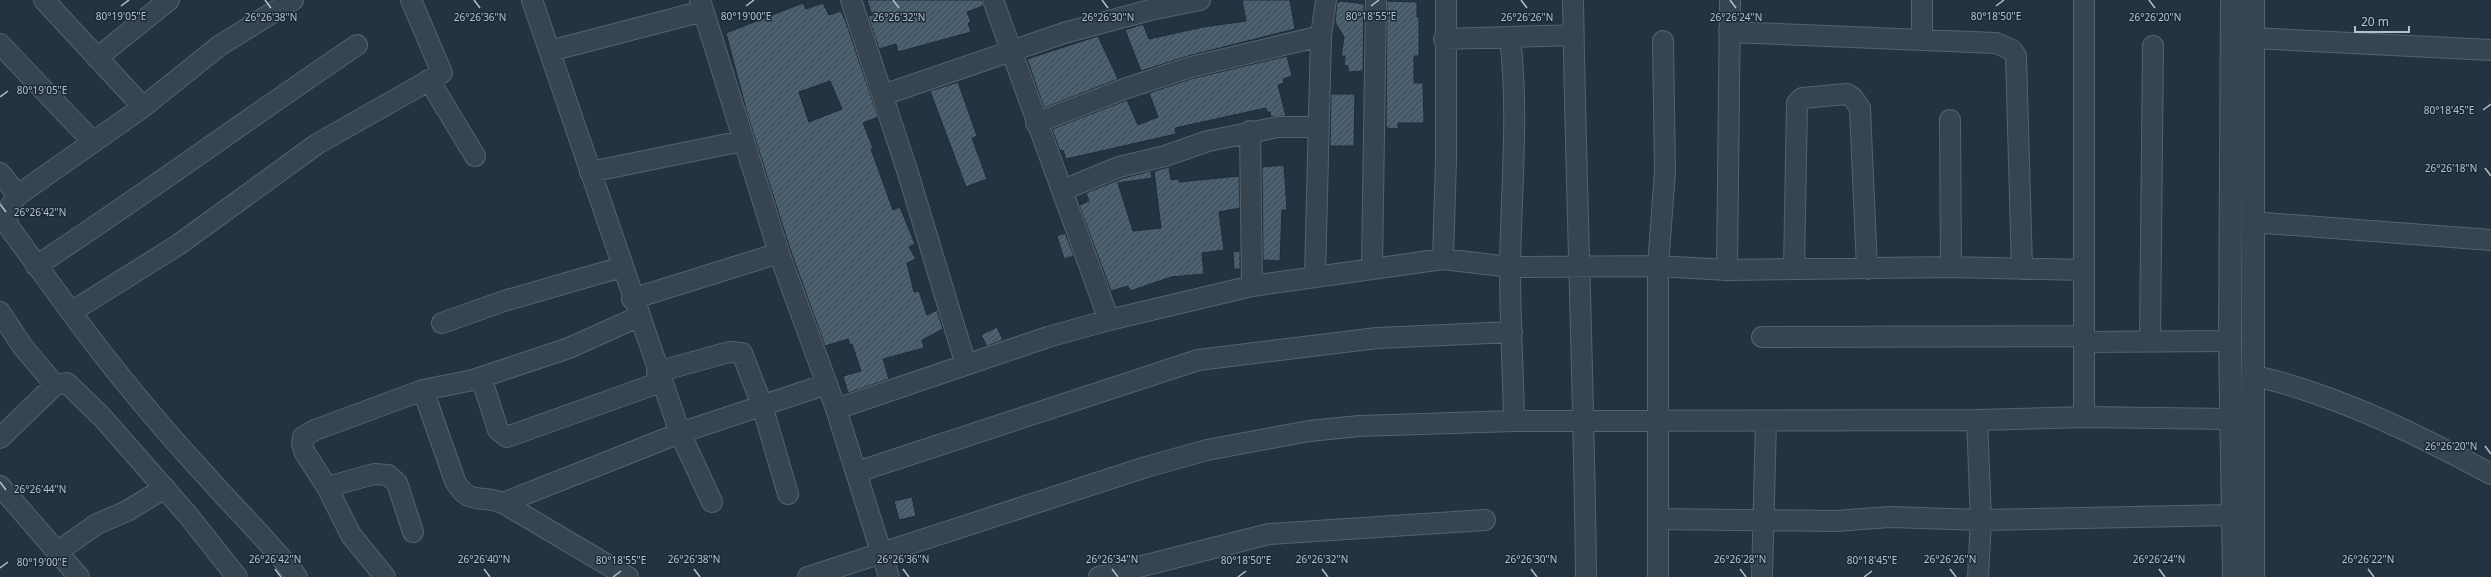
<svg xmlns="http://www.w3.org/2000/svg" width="2491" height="577" font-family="'Noto Sans',sans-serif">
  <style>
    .building { fill: url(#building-hatch); stroke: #1e2c39; fill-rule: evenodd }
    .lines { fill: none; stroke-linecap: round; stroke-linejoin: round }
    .minor-casing { stroke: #55636f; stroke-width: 22 }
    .tertiary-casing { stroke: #55636f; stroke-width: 24 }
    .minor { stroke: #374551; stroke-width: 20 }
    .tertiary { stroke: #374551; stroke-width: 22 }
    .ticks { fill: none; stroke: #b4c0cc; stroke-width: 1.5 }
    .ticks-label { font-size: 10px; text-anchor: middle; fill: #b4c0cc; stroke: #1c2a37; stroke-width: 3; stroke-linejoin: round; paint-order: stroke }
  </style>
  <defs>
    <pattern id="building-hatch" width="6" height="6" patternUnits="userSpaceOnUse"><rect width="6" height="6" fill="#465968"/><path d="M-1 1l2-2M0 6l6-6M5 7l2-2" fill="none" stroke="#5e6f7c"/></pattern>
  </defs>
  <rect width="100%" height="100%" fill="#233342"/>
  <path class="building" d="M867,0h115l1,6 -16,6 4,10 -3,1 3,9 -73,20 -2,-8 -17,5 -11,-33 4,-1z
    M1242,0h48l5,29 -107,27 -47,15 -16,-41 18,-6 6,15 54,-12 43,-6z
    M1341,1l23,3 -1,67 -15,1v-6l-4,-1 1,-9h-4l3,-19 -9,-15 2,-19z
    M1387,1l30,1v15h2v39h-5v27h9l1,40h-26v6l-12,-1z
    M803,3l3,6 17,-6 6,12 12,-4 5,11 32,95 -15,6 10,25 -2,1 22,61 7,-3 15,37 -6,3 7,12 -9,4 7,29 5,-1 8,24 10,-5 6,19 -21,11 2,8 -41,11 6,20 -41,14 -5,-17 18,-5 -9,-27 -2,1 -2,-6 -23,7 -35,-97 -43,-136 -21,-80zM830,81l12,28 -33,13 -10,-30z
    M1098,36l20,43 -74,29 -17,-49z
    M1287,56l5,20 -9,3 1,4 -6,2 8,31 -15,1 -1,-5h-3l-1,-4 -91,20 1,6 -110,25 -3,-9 -3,1 -8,-22 75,-29 11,25 20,-8 -9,-24 45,-15z
    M958,82l19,54 -5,2 15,41 -21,8 -36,-96z
    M1331,94h24l-1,52h-24z
    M1284,165l3,45h-5l-2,51 -17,-1 -1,-93z
    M1169,167l2,13 8,-1v3l60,-6 1,32 -21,4 5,38 -22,3 2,21 -33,3 -41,14 -2,-5 -17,5 -32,-86 10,-4 -3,-8 37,-15 28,-7 1,7 -34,5 15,48 28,-3 -7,-57z
    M1065,233l9,23 -10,3 -7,-23z
    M1240,251v18h-6l-1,-17z
    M997,327l6,13 -16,6 -6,-11z
    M912,497l4,19 -17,4 -5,-19z"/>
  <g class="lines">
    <g class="minor-casing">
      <path id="minor" d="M44,0l99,107
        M532,0l148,433 147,-49
        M700,0l79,253 57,156 53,168
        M851,0l56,170 59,195
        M993,0l116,320
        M1573,0c3,192 11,385 13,577
        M2084,0v417
        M1729,32l267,11 16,7 4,6 6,213
        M1510,37c9,76 1,153 0,229 0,52 3,103 4,155
        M2253,38l238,12
        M1444,39l130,-4
        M1922,40v-40
        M0,44l93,98
        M550,51l153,-40
        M97,58l72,-58
        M429,80l46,76
        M883,95l181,-62 86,-23 50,-10
        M1950,120l1,147
        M1036,123l88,-34 67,-22 130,-31
        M1250,131l2,155
        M590,172l152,-31
        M0,173l18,22c-8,10 -14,19 -9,32l62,85 107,-67 139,-101 125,-71 -31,-73
        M1063,190l56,-23 46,-11 43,-15 70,-14h40
        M18,195l125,-88 76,-61 74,-46
        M2252,222l239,18
        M1443,259l3,-100v-159
        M36,266c108,-71 213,-148 321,-221
        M1372,268l4,-268
        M1794,269l3,-166 5,-5 45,-4 6,4 7,10 7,161
        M1727,270l3,-270
        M1315,277l6,-241 5,-36
        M632,299l147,-46
        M0,312l23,35 32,38
        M71,312c43,59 90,115 139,168 29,33 60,62 87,97
        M442,323l62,-22 118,-34
        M1762,337l321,-1
        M2150,341l3,-295
        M2083,342l147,-1
        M657,372l72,-20 13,1 20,52 26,89
        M2252,376c22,3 41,10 62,17 62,21 119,50 177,81
        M481,377l17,53 9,7 154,-55
        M423,390l32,91c14,25 24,13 48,22l125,74
        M836,409l212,-72 61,-17 143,-34 191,-27 67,8 148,-1 69,4 224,-3 132,3
        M1977,420l4,100 -3,57
        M0,438l55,-53 12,-2 35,34 85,97 50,63
        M857,472l341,-112 179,-22 135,-6
        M0,486l79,91
        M327,487l47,-13 14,1 9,8 16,49
        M503,503l177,-70 32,69
        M1658,519v-253l7,-94 -2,-131
        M57,552l40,-28 30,-13 38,-23
        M385,577l-34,-42 -24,-48 -22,-34 -3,-9 1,-7 12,-7 108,-40 50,-10 96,-32 69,-31
        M808,577l338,-110 61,-17 102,-19 50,-5 155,-5 463,-1 107,-3 147,2
        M1099,577l170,-43 216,-14
        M1658,577v-58l177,2 55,-4 91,3 252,-5
        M1762,577l4,-156"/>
    </g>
    <g class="tertiary-casing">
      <path id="tertiary" d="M2232,0l-2,341 4,236
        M2253,0v577"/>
    </g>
    <use href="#minor" class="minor"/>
    <use href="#tertiary" class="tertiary"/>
  </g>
  <path class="ticks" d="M265,0l6,8M474,0l6,8M893,0l6,8M1102,0l6,8M1521,0l6,8M1730,0l6,8M2149,0l6,8M121,6l8,-6M746,6l8,-6M1371,6l8,-6M1996,6l8,-6M0,97l8,-6M2483,110l8,-6M2485,168l6,8M0,204l6,8M2485,446l6,8M0,482l6,8M0,568l8,-6M275,569l6,8M484,569l6,8M694,569l6,8M903,569l6,8M1112,569l6,8M1322,569l6,8M1531,569l6,8M1740,569l6,8M1950,569l6,8M2159,569l6,8M2368,569l6,8M613,577l8,-6M1238,577l8,-6M1864,577l8,-6"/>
  <g class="ticks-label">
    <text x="121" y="20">80°19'05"E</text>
    <text x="746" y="20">80°19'00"E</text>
    <text x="1371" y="20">80°18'55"E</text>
    <text x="1996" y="20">80°18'50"E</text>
    <text x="271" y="21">26°26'38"N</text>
    <text x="480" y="21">26°26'36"N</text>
    <text x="899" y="21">26°26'32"N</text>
    <text x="1108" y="21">26°26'30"N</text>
    <text x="1527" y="21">26°26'26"N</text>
    <text x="1736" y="21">26°26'24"N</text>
    <text x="2155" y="21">26°26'20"N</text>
    <text x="42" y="94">80°19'05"E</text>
    <text x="2449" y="114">80°18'45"E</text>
    <text x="2451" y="172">26°26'18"N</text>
    <text x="40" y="216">26°26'42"N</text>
    <text x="2451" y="450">26°26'20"N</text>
    <text x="40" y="493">26°26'44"N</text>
    <text x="275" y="563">26°26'42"N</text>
    <text x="484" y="563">26°26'40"N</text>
    <text x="694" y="563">26°26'38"N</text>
    <text x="903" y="563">26°26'36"N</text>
    <text x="1112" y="563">26°26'34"N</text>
    <text x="1322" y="563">26°26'32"N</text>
    <text x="1531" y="563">26°26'30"N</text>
    <text x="1740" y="563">26°26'28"N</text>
    <text x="1950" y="563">26°26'26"N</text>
    <text x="2159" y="563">26°26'24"N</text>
    <text x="2368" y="563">26°26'22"N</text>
    <text x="621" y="564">80°18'55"E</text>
    <text x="1246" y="564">80°18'50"E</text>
    <text x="1872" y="564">80°18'45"E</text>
    <text x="42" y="566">80°19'00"E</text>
  </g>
  <path d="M2355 26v6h54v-6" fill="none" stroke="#b4c0cc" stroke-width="2"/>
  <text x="2361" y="26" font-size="12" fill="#b4c0cc" stroke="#1c2a37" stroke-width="3" paint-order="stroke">20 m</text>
</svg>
